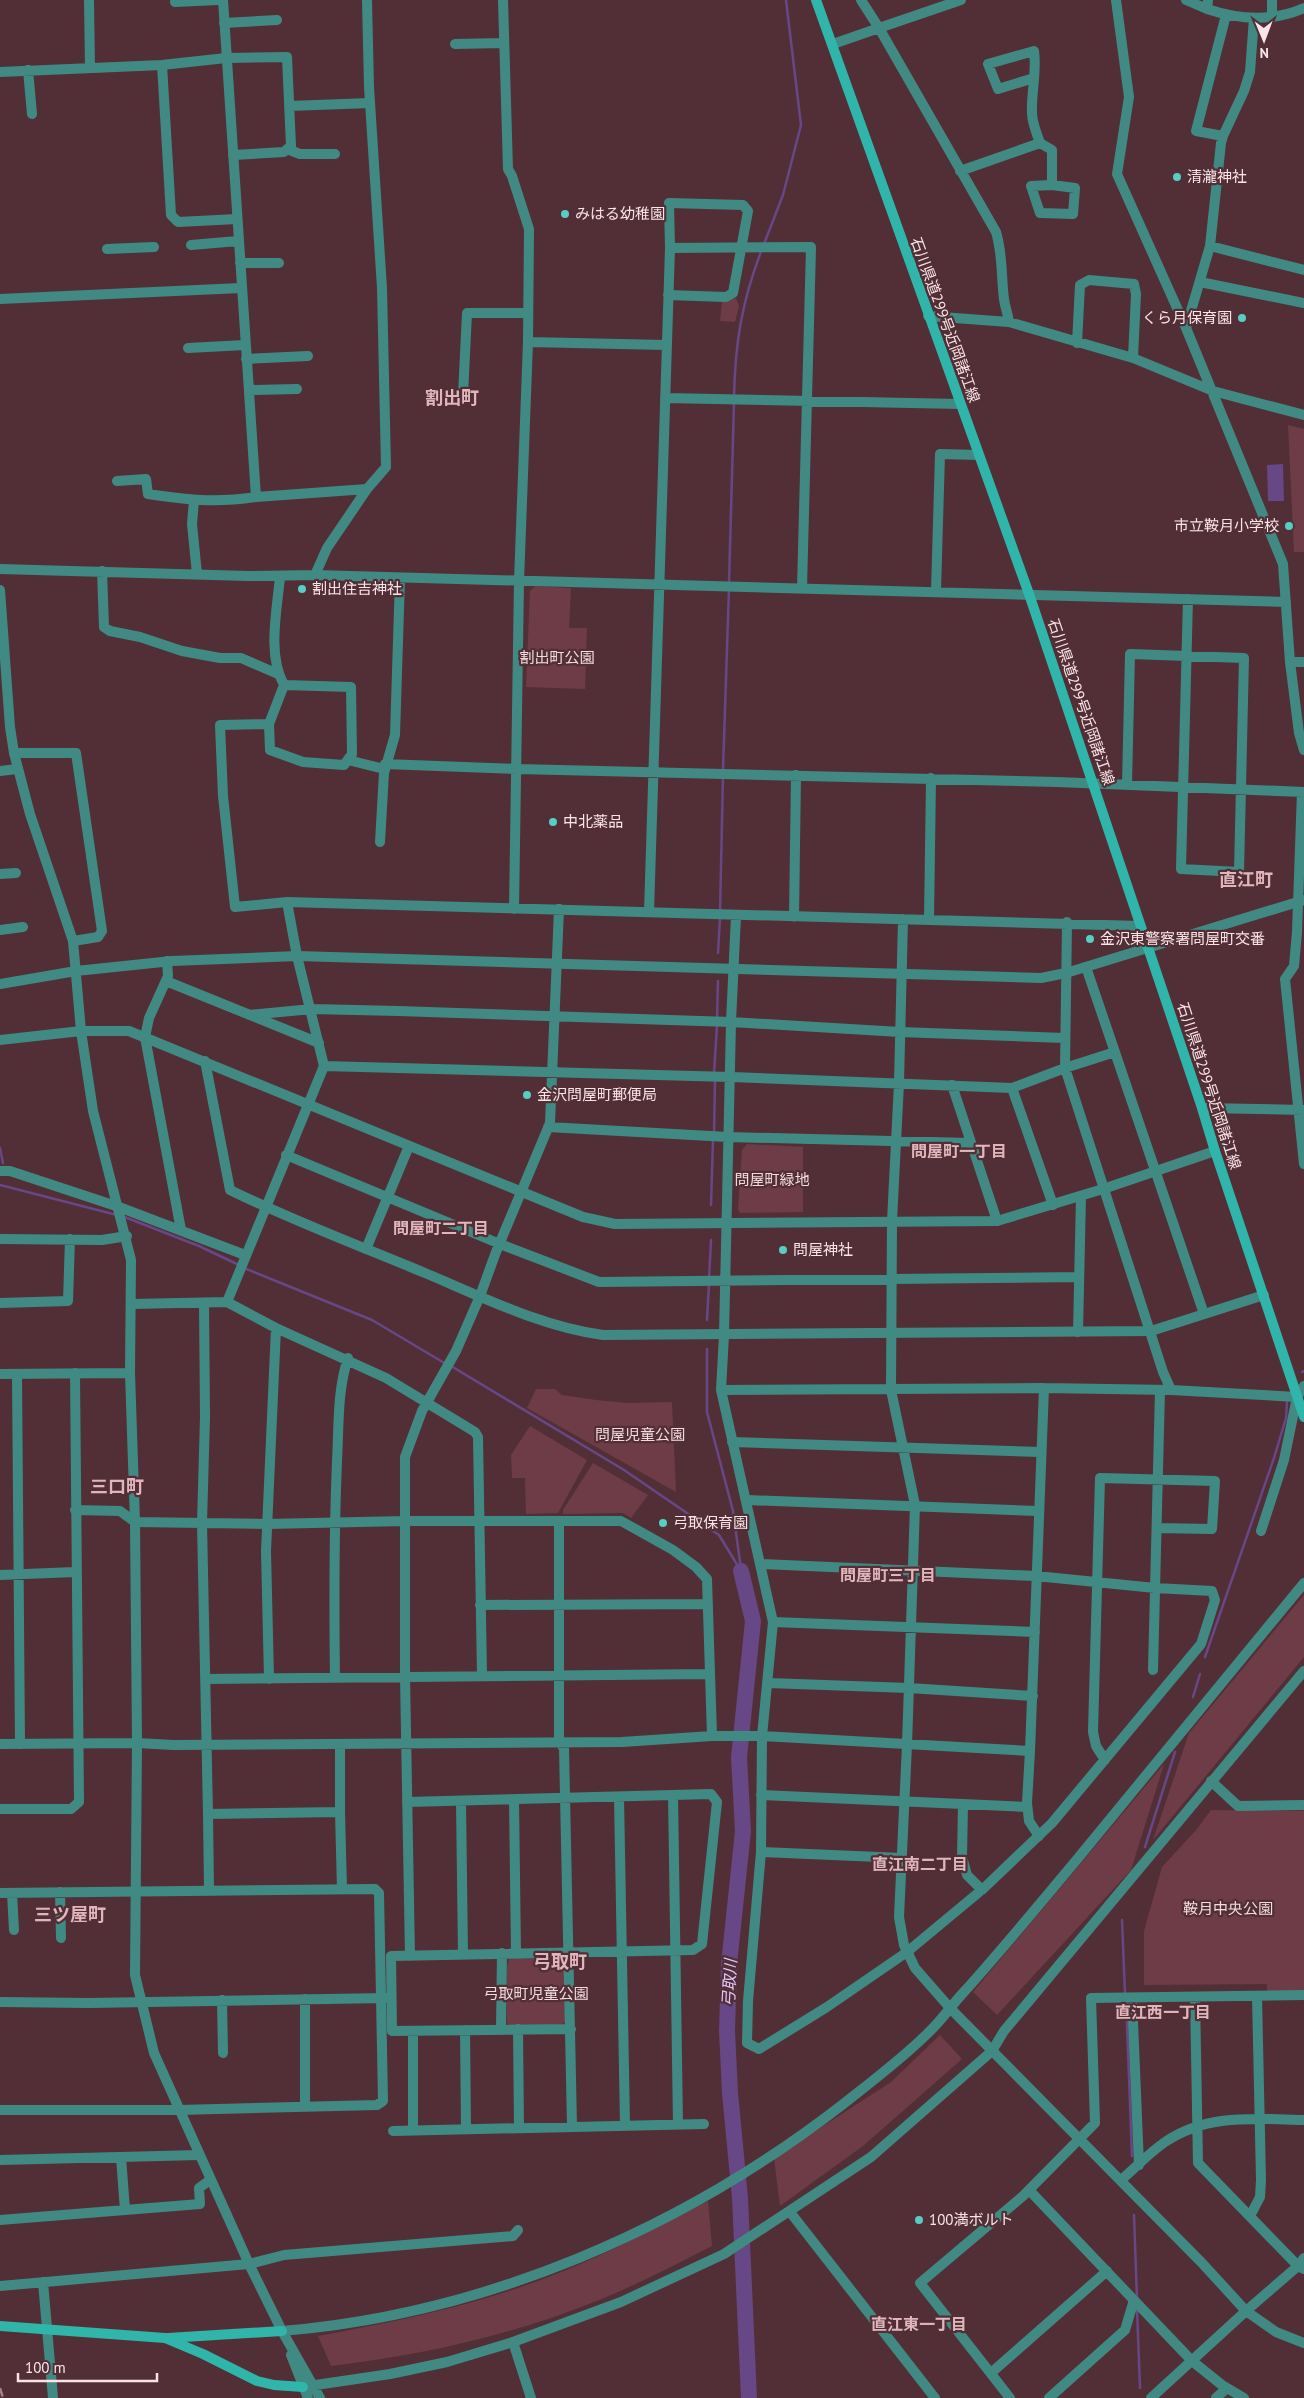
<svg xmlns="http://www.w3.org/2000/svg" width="1304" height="2398" font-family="'PT Sans','Noto Sans JP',sans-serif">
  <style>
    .green { fill: #6e3c47 }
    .water { fill: #674785 }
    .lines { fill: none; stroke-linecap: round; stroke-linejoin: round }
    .stream { stroke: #674785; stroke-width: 2.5 }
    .river { stroke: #674785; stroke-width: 16 }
    .minor { stroke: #418a83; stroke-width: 10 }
    .tertiary { stroke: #418a83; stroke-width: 10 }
    .secondary { stroke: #30b5ab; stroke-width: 10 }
    .rail { stroke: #a18389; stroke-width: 2.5; stroke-dasharray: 9 9; stroke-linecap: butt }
    .secondary-bridge { stroke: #30b5ab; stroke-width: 10 }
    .poi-dot { fill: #56cec3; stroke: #522f36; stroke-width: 2 }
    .labels { text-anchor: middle; stroke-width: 4.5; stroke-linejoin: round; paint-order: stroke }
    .poi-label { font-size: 15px; fill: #fbe4e8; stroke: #522f36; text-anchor: start }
    .street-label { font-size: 15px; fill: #fbe4e8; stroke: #522f36 }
    .park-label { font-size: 15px; fill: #f2dade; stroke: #522f36 }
    .neighbourhood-label { font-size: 16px; font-weight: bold; fill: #e1b5bc; stroke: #522f36 }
    .water-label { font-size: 16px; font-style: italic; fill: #e2c7fe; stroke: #522f36 }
    .quarter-label { font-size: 18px; font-weight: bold; fill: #e1b5bc; stroke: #522f36 }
  </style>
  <rect width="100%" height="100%" fill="#522f36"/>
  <path class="green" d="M736,298l3,8 -4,16 -15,-1 2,-20z
    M1288,425l16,4v123h-10z
    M535,586l36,2 -2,40h18l-2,61 -59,-2 4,-96z
    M747,1144l56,3v65l-63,1 -2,-4 4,-59z
    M536,1389h19l7,6 34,5 31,3 45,-1 4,90 -149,-84z
    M530,1426l57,34 -29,53 -32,1 -1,-36h-13l-1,-23z
    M593,1463l55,32 -17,23 -8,-5 -60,1v-4z
    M1304,1595v62l-151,183 36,-107z
    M1164,1764l-33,106 -134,145 -24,-23z
    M1211,1810l93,1v180l-37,1v-8l-123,1v-54l18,-64 35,-38z
    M514,1958l51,1 1,61 -3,4 -52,3 -4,-4v-55l2,-9z
    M940,2035l22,24 -99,87 -83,60 -6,-48 117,-76z
    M708,2201l4,45c-37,19 -74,38 -113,54 -86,35 -176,55 -268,66l-13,-30c68,-13 135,-26 200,-48 67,-22 128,-55 190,-87z"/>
  <path class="water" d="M1283,464l1,37h-16l-1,-36z"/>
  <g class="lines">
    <path class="stream" d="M764,244l19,-49 18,-70 -15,-125
      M734,398c1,-56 8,-97 28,-149
      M729,583l5,-180
      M723,770l6,-182
      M720,912l3,-137
      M718,953l2,-35
      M717,1020l1,-39
      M714,1074l3,-49
      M714,1134l1,-54
      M0,1148l3,15
      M0,1185l117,30
      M711,1205l2,-65
      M122,1216l77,30 40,19
      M244,1268l128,52 74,44
      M709,1279l2,-39
      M707,1320l2,-36
      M707,1349v63l26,99 8,58
      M451,1366l173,104 95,65 22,36
      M1302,1372l2,-1
      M1205,1657l69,-199 12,-40 1,-16
      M1193,1697l7,-23
      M1145,1847l30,-95
      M1122,1920l3,74
      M1126,1999l6,157
      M1134,2215l3,84
      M1137,2309l3,79"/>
    <path class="river" d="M741,1571l12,50 -14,136 4,74 -14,133 -2,67 3,62 10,105 9,200"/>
    <path class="minor" d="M89,0l1,68
      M223,0l33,497 111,-8
      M503,0l5,169 4,7 17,53 -1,113 -9,239 -5,328
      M861,0l18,28 82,-28
      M1116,0l13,97 -12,77 69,154 97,236 7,98 9,71 5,17
      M1186,0l21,9
      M1208,0l-1,9c33,11 65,13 97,-1
      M1272,0v18
      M175,2l43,-2
      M224,23l53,-3
      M455,44l48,-1
      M833,44l46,-16 117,204c7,23 5,44 8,67 1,8 4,15 5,23
      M162,65l9,150 7,7 59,-3
      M28,70l4,44
      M0,72l162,-7 64,-7 61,-1 4,89 -7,6 -51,3
      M1034,78l-36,11 -10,-25 46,-13c3,21 -3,42 -2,62 0,10 5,21 8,30l12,7v35l23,3 -2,26 -33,-1 -9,-27 21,-1
      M289,106l81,-3
      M1223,136l21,-45 6,-19 4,-54
      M287,149l13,5h35
      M960,171l80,-28
      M191,245l47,-4
      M1210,246l94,24
      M107,249l47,-2
      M240,263h39
      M1200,282l104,21
      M668,295l58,2 7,-4 15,-82 -5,-6 -74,-2 1,45
      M0,299l241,-11
      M928,316l81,6 124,36 80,33 91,24
      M1186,328l24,-82 11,-103 2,-7 -27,-5 30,-116
      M528,342l138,3
      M1077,343l3,-58 9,-5 45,4 2,10 -3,64
      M188,348l57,-3
      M246,359l62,-3
      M249,390l48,-1
      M463,395l4,-82h60
      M665,398l295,6
      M117,481l29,-2 2,15c40,6 67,9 108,3
      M194,500l-2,24 5,50
      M0,569l248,7 67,-1 971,27
      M102,571l2,56 6,4 30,6 42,14 38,7h21l37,16
      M315,575l12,-27 40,-59 19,-22 -4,-179 -13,-201 -2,-87
      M280,577c-3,33 -13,78 4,108l-15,39 -49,1 3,71 12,111 52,-5 853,24
      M936,591l4,-137 38,1
      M1290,662h14
      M269,724l1,26 33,12 41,3 8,-11 -1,-67 -67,-2
      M14,753h62l26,178 -4,6 -25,4
      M348,760l36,9
      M385,764l133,5 539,13 247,10
      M0,771l17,-2
      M1127,785l3,-131 114,4 -5,214 -58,-3c2,-90 5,-180 7,-270
      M1302,792l-5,140 -3,34 -9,13 19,185
      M380,842l4,-69 11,-38 5,-157
      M0,874l16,-1
      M649,912l21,-664 141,-1 -9,341
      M736,916l-5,106 -7,313 -3,55 52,232 -11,114 -1,116 -13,149 -1,42 12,6 68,-42 80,-55 77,-64 68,-65 149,-179 14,-44 -3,-9 -57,-3 -119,-12 -275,-12
      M794,917l2,-142
      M903,919l-4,164 -7,138 -1,169 24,115 -8,240
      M929,920l2,-142
      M1067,922l-2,146 98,304 8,18
      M0,930l23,-3
      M167,961l1,15 -19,42 -4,19 36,193
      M1086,967l118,347
      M166,981l153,62
      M0,984l76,-13
      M249,1015l63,-6 86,2 333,11 169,10 165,6
      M324,1066l407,11 281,11 53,-20 50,-16
      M952,1085l45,136
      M1012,1088l41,117
      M1202,1108l102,2
      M548,1127l180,10 243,6
      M286,1155l214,89 99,38 480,-5
      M0,1171h10l109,36 126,48
      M0,1239l102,1 25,-4
      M366,1249l43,-103
      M227,1302l97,-236 -27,-110 -10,-54
      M0,1303l68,-2 2,-62
      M131,1304l96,-2 49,26 110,50 89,54 3,5 4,238
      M204,1304l1,113 -3,106 6,291 132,-2v-68
      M1078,1332l3,-136
      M17,1374l3,370
      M721,1390l323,-2 127,2 126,7
      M732,1442l308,10
      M75,1510l45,1 15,11 132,2 138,-3h216l52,29 23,17 11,12 5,157
      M559,1521v221l5,6 8,378
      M1261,1531l23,-71 13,-63 7,-11
      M0,1575l75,-3
      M480,1605l228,-1
      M773,1622l262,10
      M1153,1670l7,-280
      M335,1678c-1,-72 -1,-145 2,-217 2,-34 0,-70 11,-103
      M206,1679l503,-5
      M269,1679l-3,-128 10,-223
      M768,1683l141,5 124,8
      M137,1743l36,2 449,-3 90,-6h50l268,15 14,-363
      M1030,1751l-3,52 2,18 10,15
      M1105,1760l-9,-14 -3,-14 7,-254 115,3 -3,48 -55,-1
      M1211,1781l27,25 66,-1
      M673,1795l5,329
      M761,1795l266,12
      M619,1797l6,328
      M514,1800l2,153
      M461,1801l2,153
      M407,1802l304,-8 6,8 -15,142 -9,6 -302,6 1,75 179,-2
      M963,1804l-1,53 5,18 15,15
      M0,1809h71l8,-7 -4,-429
      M340,1812l2,77
      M208,1814l1,76
      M761,1852l141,6
      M60,1892l1,46
      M0,1893l375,-4 4,4 4,208 -6,4 -198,5h-179
      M12,1893l2,37
      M410,1956l-5,-280v-219l17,-46 34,-60 24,-55 16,-44 54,-129 9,-214
      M1195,1997l3,166 100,103 6,3
      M1132,1998l7,167
      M222,2000l1,53
      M0,2002l89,1 297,-5
      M501,2029l1,-76
      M518,2029l1,99
      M465,2030l1,99
      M413,2031v99
      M305,2106v-107
      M393,2131l311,-7
      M121,2157l4,53
      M0,2160l199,-5
      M1121,2180c14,-12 28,-27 44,-38 43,-29 90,-23 139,-22
      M1029,2190l163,171 30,24 22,13
      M1250,2216l10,-19 1,-17 -4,-184
      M0,2220l200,-16 -1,-16 11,-8
      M43,2282l10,116
      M0,2286l249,-22 35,-9 229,-19 5,-6
      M1246,2311l52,-45 6,-8
      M513,2342l18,56
      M991,2373l116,-102
      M1010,2398l-90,-115 103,-87 72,-73 -4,-125 213,-3
      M1049,2398l76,-68 9,-30
      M1216,2398l11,-10"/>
    <path class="tertiary" d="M0,590l10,137 4,26 16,61 43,127 8,90 12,80 38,149 -1,113 5,149 2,221 -2,232 19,78 95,211 33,67 38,67
      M76,971l96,-10 125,-5 744,22 25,-5 238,-73
      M0,1040l81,-9h48l454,186 32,7 382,-3 106,-32 112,-38
      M205,1061l25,129c63,31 130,56 195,83 57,24 117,54 178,62l548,-4 113,-36
      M0,1374l130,-1
      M747,1500l291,11
      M0,1744l137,-1
      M907,1745l-8,172 5,28 11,23 35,40 253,256 43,47 30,21 28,11
      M790,2212l145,186
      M282,2331c204,-17 400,-102 560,-226 29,-23 60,-46 86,-72 13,-12 23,-27 35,-40 38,-42 74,-86 111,-130 76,-93 153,-186 230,-280
      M291,2355l17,43
      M309,2386l81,-12 57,-12 66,-20 108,-40 103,-48 147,-97 121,-106 12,-20 300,-360
      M1151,2398l95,-87"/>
    <path class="secondary" d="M816,0l213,594 173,514 13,43 89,266
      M165,2338l38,16 54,27 17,4 29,2
      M168,2338l114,-7"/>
    <path class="rail" d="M0,2388l3,10"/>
    <path class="secondary-bridge" d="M0,2326l165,12"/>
  </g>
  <g class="poi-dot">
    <circle cx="1177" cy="177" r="5"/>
    <circle cx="565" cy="214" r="5"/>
    <circle cx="1242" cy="318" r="5"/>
    <circle cx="1289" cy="526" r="5"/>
    <circle cx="302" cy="589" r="5"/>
    <circle cx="553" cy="822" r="5"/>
    <circle cx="1090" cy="939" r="5"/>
    <circle cx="527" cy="1095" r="5"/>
    <circle cx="783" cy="1250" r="5"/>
    <circle cx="663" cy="1523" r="5"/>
    <circle cx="919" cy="2220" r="5"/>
  </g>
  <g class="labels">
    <g class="poi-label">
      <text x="1187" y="182">清瀧神社</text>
      <text x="575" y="219">みはる幼稚園</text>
      <text x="1232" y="323" text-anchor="end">くら月保育園</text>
      <text x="1279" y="531" text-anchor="end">市立鞍月小学校</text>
      <text x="312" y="594">割出住吉神社</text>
      <text x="563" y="827">中北薬品</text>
      <text x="1100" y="944">金沢東警察署問屋町交番</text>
      <text x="537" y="1100">金沢問屋町郵便局</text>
      <text x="793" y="1255">問屋神社</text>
      <text x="673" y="1528">弓取保育園</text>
      <text x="929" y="2225">100満ボルト</text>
    </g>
    <g class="street-label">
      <text transform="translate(945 320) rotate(70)" y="5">石川県道299号近岡諸江線</text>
      <text transform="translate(1081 702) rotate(71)" y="5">石川県道299号近岡諸江線</text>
      <text transform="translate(1209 1086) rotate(72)" y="5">石川県道299号近岡諸江線</text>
    </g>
    <g class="park-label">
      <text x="557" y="663">割出町公園</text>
      <text x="772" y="1185">問屋町緑地</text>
      <text x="640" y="1440">問屋児童公園</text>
      <text x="1228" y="1914">鞍月中央公園</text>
      <text x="536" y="1999">弓取町児童公園</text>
    </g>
    <g class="neighbourhood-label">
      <text x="959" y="1157">問屋町一丁目</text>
      <text x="441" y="1234">問屋町二丁目</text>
      <text x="888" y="1581">問屋町三丁目</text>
      <text x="920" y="1870">直江南二丁目</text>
      <text x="1163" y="2018">直江西一丁目</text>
      <text x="919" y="2330">直江東一丁目</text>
    </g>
    <g class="water-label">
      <text transform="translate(729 1983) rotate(-87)" y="6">弓取川</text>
    </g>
    <g class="quarter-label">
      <text x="452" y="404">割出町</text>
      <text x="1246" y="886">直江町</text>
      <text x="117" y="1493">三口町</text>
      <text x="70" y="1921">三ツ屋町</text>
      <text x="560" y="1968">弓取町</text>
    </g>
  </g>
  <g transform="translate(1264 40) rotate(179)" stroke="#522f36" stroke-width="4" paint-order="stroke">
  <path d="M0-4L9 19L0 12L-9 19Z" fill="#fbe4e8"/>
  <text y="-8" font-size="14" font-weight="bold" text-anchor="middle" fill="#fbe4e8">N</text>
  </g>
  <path d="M18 2373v8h139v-8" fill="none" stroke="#fbe4e8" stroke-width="2.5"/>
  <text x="25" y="2373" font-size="15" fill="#fbe4e8" stroke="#522f36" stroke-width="4" paint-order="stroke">100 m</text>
</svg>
